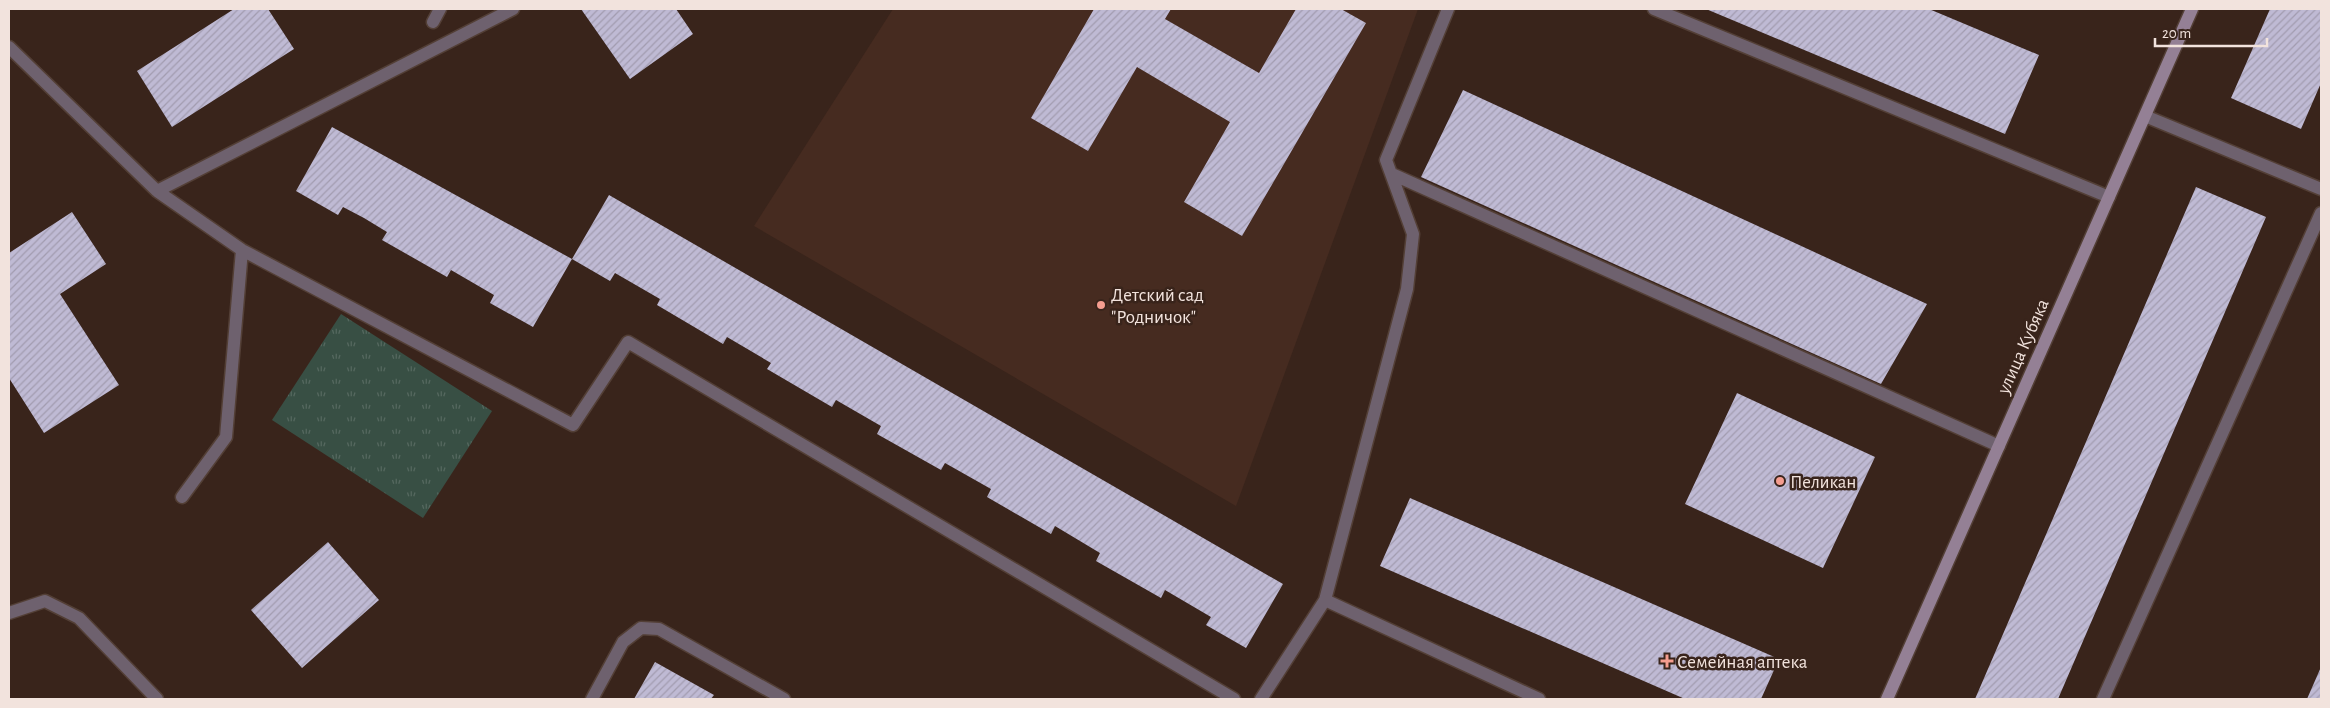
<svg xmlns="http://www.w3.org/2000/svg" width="2330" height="708" font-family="'Alegreya Sans',sans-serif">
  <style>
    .built { fill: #462b20 }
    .park { fill: url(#park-tufts) }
    .building { fill: url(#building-hatch) }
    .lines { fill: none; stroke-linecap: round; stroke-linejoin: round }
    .lane-casing { stroke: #533f36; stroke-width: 15 }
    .secondary-casing { stroke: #533f36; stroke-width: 15 }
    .lane { stroke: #6e616e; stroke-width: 12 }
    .secondary { stroke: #948095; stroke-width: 12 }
    .poi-dot { fill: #f59d8f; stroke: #39241b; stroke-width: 2 }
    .labels { text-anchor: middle; stroke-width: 5; stroke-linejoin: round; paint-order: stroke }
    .poi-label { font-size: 19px; fill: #f2e3dd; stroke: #39241b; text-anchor: start }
    .street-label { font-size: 19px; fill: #f2e3dd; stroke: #39241b }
  </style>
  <defs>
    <pattern id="park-tufts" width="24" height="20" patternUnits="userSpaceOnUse" patternTransform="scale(1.25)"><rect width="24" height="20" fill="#384f44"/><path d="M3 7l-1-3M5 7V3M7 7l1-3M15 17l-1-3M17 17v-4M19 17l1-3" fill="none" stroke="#55685f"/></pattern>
    <pattern id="building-hatch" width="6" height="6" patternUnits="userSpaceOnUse" patternTransform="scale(1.25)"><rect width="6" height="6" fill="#bfbad4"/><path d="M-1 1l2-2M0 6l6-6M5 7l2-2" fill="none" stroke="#a29cb0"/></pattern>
  </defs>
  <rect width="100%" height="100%" fill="#39241b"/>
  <path class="built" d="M893,9h525l-182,497 -482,-280z"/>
  <path class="park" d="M341,314l151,97 -69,107 -151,-98z"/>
  <path class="building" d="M234,9h34l26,40 -122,78 -35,-56z
    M581,9h95l17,25 -63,45z
    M1094,9h77l-6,10 94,54 37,-64h45l25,14 -124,213 -58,-34 46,-80 -93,-55 -49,84 -57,-33z
    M1706,9h223l110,46 -34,79z
    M2270,9h51v74l-20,46 -70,-31z
    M1463,90l464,214 -46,80 -460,-207z
    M332,127l240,132 -39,68 -43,-24 4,-8 -43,-25 -4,7 -65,-37 5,-8 -23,-14 -21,-11 -5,8 -42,-24z
    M2196,187l70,30 -208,482h-83z
    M609,195l674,389 -37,64 -40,-23 5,-8 -46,-27 -4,8 -65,-37 4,-8 -45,-27 -4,8 -64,-37 4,-8 -46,-26 -4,7 -64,-36 4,-8 -45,-26 -4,7 -65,-38 4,-6 -44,-26 -4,7 -66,-39 3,-6 -45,-26 -5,8 -38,-22z
    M72,212l34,52 -46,30 59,91 -75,48 -35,-55v-125z
    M1737,393l138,64 -52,111 -138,-64z
    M1410,498l369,161 -18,40h-76l-305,-133z
    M328,542l51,58 -77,68 -51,-58z
    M655,662l59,33 -3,4h-77z
    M2321,667v32h-14z"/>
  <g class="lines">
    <g class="lane-casing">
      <path id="lane" d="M1654,9l455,188
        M433,22l7,-13
        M9,47l148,144 85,59 331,175 55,-83 606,357
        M2145,116l176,73
        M1392,174l607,272
        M157,191l356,-182
        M182,497l44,-60 16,-187
        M1325,600l214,99
        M9,613l36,-12 34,17 78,81
        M592,699l31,-57 18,-14 18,1 125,70
        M1261,699l64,-99 82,-311 6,-55 -27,-74 62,-151
        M2103,699l218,-486"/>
    </g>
    <g class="secondary-casing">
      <path id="secondary" d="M1887,699l305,-690"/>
    </g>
    <use href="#lane" class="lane"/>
    <use href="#secondary" class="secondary"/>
  </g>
  <g class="poi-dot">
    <circle cx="1101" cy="305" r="5"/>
    <circle cx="1780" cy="481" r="5"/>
    <path d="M1664.5 653.5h5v5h5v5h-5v5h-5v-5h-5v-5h5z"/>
  </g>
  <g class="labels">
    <g class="poi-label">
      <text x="1111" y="301">Детский сад<tspan x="1111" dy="22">"Родничок"</tspan></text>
      <text x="1790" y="488">Пеликан</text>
      <text x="1677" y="668">Семейная аптека</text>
    </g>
    <g class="street-label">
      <text transform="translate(2022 346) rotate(-66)" y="7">улица Кубяка</text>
    </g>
  </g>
  <rect width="2330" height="708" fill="none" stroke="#f2e3dd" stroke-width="20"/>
  <path d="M2155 38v8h112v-8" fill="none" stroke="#f2e3dd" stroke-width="2.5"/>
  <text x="2162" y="38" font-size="15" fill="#f2e3dd" stroke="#39241b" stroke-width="4" paint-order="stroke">20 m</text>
</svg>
